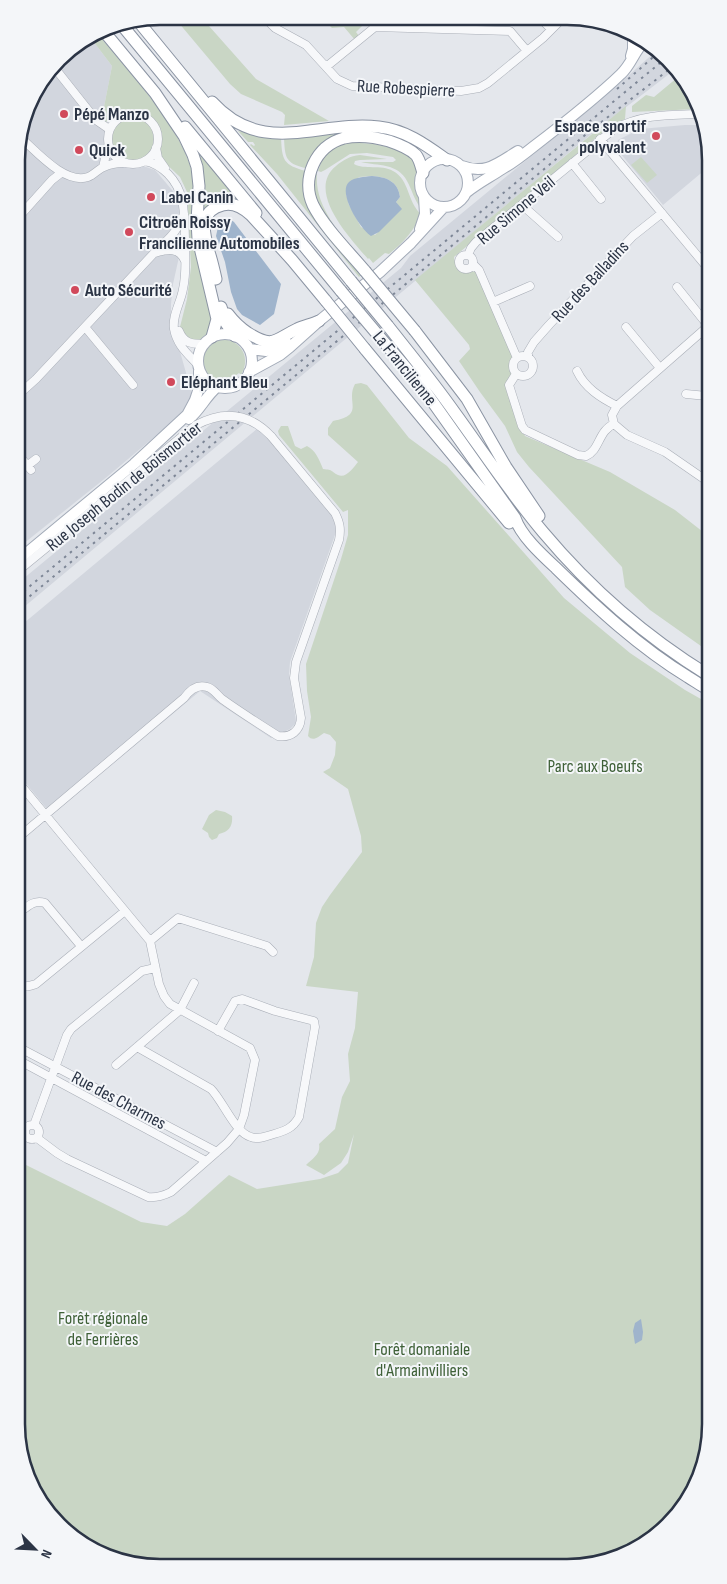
<svg xmlns="http://www.w3.org/2000/svg" width="727" height="1584" font-family="'Sofia Sans Condensed',sans-serif">
  <style>
    .built { fill: #d2d6de }
    .green { fill: #c9d6c5; fill-rule: evenodd }
    .water { fill: #9fb4cc }
    .lines { fill: none; stroke-linecap: round; stroke-linejoin: round }
    .minor-casing { stroke: #a9aeb7; stroke-width: 9 }
    .major-casing { stroke: #a3abb8; stroke-width: 12 }
    .highway-casing { stroke: #8b94a3; stroke-width: 13 }
    .minor { stroke: #f7f8fa; stroke-width: 8 }
    .major { stroke: #fff; stroke-width: 10 }
    .highway { stroke: #fff; stroke-width: 11 }
    .rail { stroke: #7d8696; stroke-width: 2; stroke-dasharray: 2.5 5; stroke-linecap: butt }
    .minor-bridge-casing { stroke: #a9aeb7; stroke-width: 9; stroke-linecap: butt }
    .highway-bridge-casing { stroke: #8b94a3; stroke-width: 13; stroke-linecap: butt }
    .minor-bridge { stroke: #f7f8fa; stroke-width: 8 }
    .highway-bridge { stroke: #fff; stroke-width: 11 }
    .poi-dot { fill: #d1495b; stroke: #f4f6f9; stroke-width: 2 }
    .labels { text-anchor: middle; stroke-width: 4; stroke-linejoin: round; paint-order: stroke }
    .street-label { font-size: 18px; fill: #2b3445; stroke: #f4f6f9 }
    .poi-label { font-size: 18px; font-weight: bold; fill: #2b3445; stroke: #f4f6f9; text-anchor: start }
    .park-label { font-size: 18px; fill: #3f6138; stroke: #f4f6f9 }
    .rim { fill: none; stroke: #2b3445; stroke-width: 2.5 }
  </style>
  <rect width="100%" height="100%" fill="#e4e7ec"/>
  <path class="built" d="M90,37l22,29 -10,51 -4,4 11,8 -2,12 4,11 5,6 7,5 14,1 18,6 23,27 2,12 -4,14 -9,12 14,13 -8,36 -2,20v23l8,21 13,46 -7,17 -77,65 -90,72 -1,-397 14,-55 34,-44z
    M657,50l5,2 11,19 -78,60 -577,481v-29l383,-315 9,-12 217,-179z
    M685,125h21v44l-43,36 -47,-57 2,-8 22,-11z
    M258,428l11,10 63,77 3,8 1,9 -46,130 -1,13 7,46 -1,3 -5,5 -19,9 -71,-47 -148,124 -33,-40 -1,-147z"/>
  <path class="green" d="M173,16l28,1 55,62 73,42 -45,4 1,-10 -3,-3 -41,-18 -11,-10z
    M321,17h25l7,8h10l-7,7 3,4 -4,4 -11,-13 -12,1z
    M97,33c32,40 84,92 96,142l21,138 -5,20 -9,7h-10l-8,-8 -2,-5 7,-28 4,-32 -4,-75 -7,-15 -19,-18 -2,-7 3,-17 -3,-9 -6,-7 -8,-6 -17,-4 -11,5 -11,8 -6,-3 2,-2 10,-51 -22,-29z
    M678,77l19,32 -65,3v-6l14,-11 8,2z
    M626,106l-1,13 -12,6 -15,11 -144,121c3,18 6,16 23,14l17,39 5,-2 20,46 -6,8 -2,15 12,55 2,4 85,36 65,38 32,25 1,116 -58,-41 -25,-23 -3,-20 -93,-100 -12,-15 -12,-26 -25,-34 -21,-31 11,-12 -1,-4 -54,-65z
    M110 139a22 22 0 1 1 44 0a22 22 0 1 1-44 0Z
    M238,131l43,6c1,23 2,28 25,34l-2,10 58,93 -3,3 -8,-10 -74,-93 -27,-29 1,-1 3,2 1,-1 -2,-3h-5z
    M349,131c-22,6 -35,16 -44,37 -20,-5 -20,-11 -21,-30z
    M347,142l27,2 35,8 9,18 -3,14 2,9 4,9 -1,5c-6,-8 -8,-17 -13,-26 -9,-18 -29,-15 -46,-19h32l3,-2 -3,-3 -26,-4 -17,1 -25,16 -4,2 -3,-1 3,-8 -1,-2 10,-11z
    M198,153l41,47 -37,17 -4,-61z
    M360,155l27,4 -27,1 -5,1 -1,3c10,6 27,0 39,7 17,9 14,31 28,43 -7,17 -18,29 -32,40l-4,-1 -12,10 -4,-5 -1,1c-17,-20 -63,-68 -32,-93 7,-6 14,-10 24,-11zM372,176c14,1 26,5 28,21l-4,5 5,7 -26,26 -14,-8 -12,-22 -3,-11 13,-17z
    M641,157l16,18 -10,8 -16,-18z
    M314,174h3c-3,37 31,68 52,94 -16,-19 -53,-54 -56,-79 0,-5 1,-11 1,-15z
    M223,339c19,2 28,19 18,36l-2,-2 -7,5 1,3c-33,9 -43,-36 -10,-42z
    M361,383l6,2 42,53 38,28 117,132 66,55 55,37 23,13 2,730 -10,45 -25,40 -71,45 -471,2 -68,-33 -44,-71 -1,-299 121,60 26,4 18,-12 44,-39 28,14 63,-10 18,-6 10,-10 6,-29 -6,18 -7,11 -17,12 -18,-10c7,-7 15,-11 13,-21l16,-15 7,-32 8,-16 -2,-27 7,-26 3,-36 -52,-6 8,-29 2,-34 6,-16 8,-12 32,-43 -1,-16 -13,-47 -25,-17 7,-4 5,-13 1,-13 -6,-7 -6,-2c-6,4 -11,9 -16,3l3,-19 -4,-26 -1,-27 35,-105 7,-24v-25l-5,2 -64,-77 -1,-4 3,-5h7l7,20 6,3 6,-3c9,5 12,13 16,23 11,1 7,2 15,6 8,4 16,-8 20,-13l-30,-27v-7l5,-7c33,-6 12,-19 22,-37z
    M216,810l9,2 7,4c1,10 -3,16 -13,18l-2,4 -5,2 -3,-3 -1,-4 -6,-4 7,-14z"/>
  <path class="water" d="M372,176c14,1 26,5 28,21l-4,5 6,7 -23,23 -8,4c-10,-6 -34,-43 -22,-54 6,-5 15,-5 23,-6z
    M228,218l6,4 47,62 -7,30 -14,11 -18,-10 -5,-6 -6,-17 -6,-30 -9,-26 2,-9z
    M641,1319l2,13 -1,8 -7,4 -2,-13 2,-8z"/>
  <g class="lines">
    <g class="minor-casing">
      <path id="minor" d="M264,17l11,11 31,17 31,34 15,7 109,5 18,-3 9,-5 55,-45 19,-19
        M541,19l10,10
        M375,27l135,4 17,20
        M54,67l42,53 13,9
        M326,67l49,-40
        M108 139a25 25 0 1 1 50 0a25 25 0 1 1-50 0Z
        M20,137c16,14 45,48 68,40 6,-2 10,-8 16,-10 6,-3 13,-4 19,-4
        M600,139l106,127
        M156,148l2,10 7,10
        M145,161c10,2 16,6 23,13 18,18 16,41 17,65 0,16 2,33 -2,50 -2,13 -11,26 -9,40 3,16 13,24 23,35
        M572,163l29,36
        M103,167l5,-21
        M522,205l36,32
        M17,219l35,-39 9,-7
        M155,253c12,-4 25,-6 30,8
        M459 262a7 7 0 1 1 14 0a7 7 0 1 1-14 0Z
        M468,255l3,-7 5,-6 138,-113c28,-15 55,-14 86,-15
        M473,264l6,6 38,88
        M677,287l29,36
        M493,302l37,-16
        M85,327l48,58
        M626,327l34,41
        M179,331c5,12 12,13 24,13
        M513 366a10 10 0 1 1 20 0a10 10 0 1 1-20 0Z
        M528,357v-5l6,-10 15,-17 84,-89 29,-23
        M577,371c8,17 24,27 40,35
        M516,374l-7,11 13,41 3,4 53,25 8,1c14,-6 12,-25 28,-32l-2,-9 5,-9 89,-78
        M686,394l21,2
        M17,396l19,-17 120,-128c15,-14 20,-18 28,-37
        M614,424l13,11 38,17 42,29
        M18,454l13,16
        M27,466l9,-7
        M18,571l178,-146
        M19,783l131,158 9,43 5,12 6,8 80,44 5,12 -11,55 -5,14 -12,14 -56,49c-8,4 -14,6 -23,5l-81,-38 -10,-6 -20,-15
        M19,837l165,-139c5,-7 13,-14 23,-11 6,1 10,8 15,12 18,13 37,25 56,37 13,2 22,-5 23,-18l-7,-40 2,-16 43,-122c2,-11 1,-17 -4,-27l-64,-77
        M19,913c8,-6 15,-14 26,-10l36,43
        M150,941l28,-23 89,28 6,6
        M20,985c5,3 10,1 16,-1l89,-73
        M137,1047l74,42c12,12 24,44 40,48 8,3 16,-1 23,-3 11,-3 19,-6 25,-17l16,-90 -1,-6 -39,-10 -33,-12 -7,2 -17,30
        M20,1048l197,104
        M20,1061l186,100
        M116,1065l64,-55 14,-27
        M25 1132a7 7 0 1 1 14 0a7 7 0 1 1-14 0Z
        M34,1125l33,-90 4,-6 71,-58 13,-3"/>
    </g>
    <g class="major-casing">
      <path id="major" d="M631,56l2,-7v-11
        M420 183a24 24 0 1 1 48 0a24 24 0 1 1-48 0Z
        M462,166c24,9 36,-3 56,-15
        M467,192c11,-9 23,-15 35,-23 11,-6 21,-14 31,-22 30,-23 61,-47 88,-73 10,-9 13,-22 22,-31
        M420,229l5,-15 -1,-17
        M198 361a27 27 0 1 1 54 0a27 27 0 1 1-54 0Z
        M249,349l17,2 21,-8
        M249,372l31,-17 10,-8 29,-26 61,-49 31,-29 32,-35
        M189,419c11,-9 17,-23 28,-32
        M18,560l116,-96 53,-49 8,-15 4,-12v-17"/>
    </g>
    <g class="highway-casing">
      <path id="highway" d="M138,21l213,260
        M121,24l220,267
        M102,29l53,64 29,43 9,19 4,12 2,19 -2,35 1,18 19,80 -5,18
        M212,102c51,56 105,18 167,25 27,3 47,18 68,33
        M185,127l71,86
        M365,271c-16,-19 -41,-44 -52,-66 -12,-26 2,-59 31,-67 14,-3 31,-1 45,3 9,3 20,7 27,14 4,5 5,12 7,18
        M216,279c-2,-9 -4,-18 -7,-27 -5,-18 -12,-41 14,-47 11,-3 20,3 28,10l41,45 34,41
        M221,307l5,16 9,13
        M228,314c6,8 11,13 20,19 26,16 26,7 49,-4 7,-3 15,-5 22,-8
        M388,326c23,29 46,57 67,87 29,40 56,81 88,119 47,56 103,105 165,143
        M415,331l52,68 39,68 33,49
        M378,335l42,49 95,134c6,18 27,37 41,50 41,40 83,79 132,109 7,4 13,9 20,12
        M365,349l144,174"/>
    </g>
    <use href="#minor" class="minor"/>
    <use href="#major" class="major"/>
    <use href="#highway" class="highway"/>
    <path class="rail" d="M617,89l43,-38
      M18,596l648,-538
      M18,606l572,-475 81,-63"/>
    <g class="minor-bridge-casing">
      <path id="minor-bridge" d="M196,425c28,-15 53,-12 75,11"/>
    </g>
    <g class="highway-bridge-casing">
      <path id="highway-bridge" d="M365,271l50,60
        M351,281l37,45
        M341,291l37,44
        M326,301l39,48"/>
    </g>
    <use href="#minor-bridge" class="minor-bridge"/>
    <use href="#highway-bridge" class="highway-bridge"/>
  </g>
  <g class="poi-dot">
    <circle cx="64" cy="114" r="5"/>
    <circle cx="656" cy="136" r="5"/>
    <circle cx="79" cy="150" r="5"/>
    <circle cx="151" cy="197" r="5"/>
    <circle cx="129" cy="232" r="5"/>
    <circle cx="75" cy="290" r="5"/>
    <circle cx="171" cy="382" r="5"/>
  </g>
  <g class="labels">
    <g class="street-label">
      <text transform="translate(406 88) rotate(3)" y="6">Rue Robespierre</text>
      <text transform="translate(516 210) rotate(-40)" y="6">Rue Simone Veil</text>
      <text transform="translate(590 281) rotate(-47)" y="6">Rue des Balladins</text>
      <text transform="translate(405 368) rotate(51)" y="6">La Francilienne</text>
      <text transform="translate(124 486) rotate(-39)" y="6">Rue Joseph Bodin de Boismortier</text>
      <text transform="translate(119 1100) rotate(28)" y="6">Rue des Charmes</text>
    </g>
    <g class="poi-label">
      <text x="74" y="120">Pépé Manzo</text>
      <text x="646" y="132" text-anchor="end">Espace sportif<tspan x="646" dy="21">polyvalent</tspan></text>
      <text x="89" y="156">Quick</text>
      <text x="161" y="203">Label Canin</text>
      <text x="139" y="228">Citroën Roissy<tspan x="139" dy="21">Francilienne Automobiles</tspan></text>
      <text x="85" y="296">Auto Sécurité</text>
      <text x="181" y="388">Eléphant Bleu</text>
    </g>
    <g class="park-label">
      <text x="595" y="772">Parc aux Boeufs</text>
      <text x="103" y="1324">Forêt régionale<tspan x="103" dy="21">de Ferrières</tspan></text>
      <text x="422" y="1355">Forêt domaniale<tspan x="422" dy="21">d'Armainvilliers</tspan></text>
    </g>
  </g>
  <path d="M0 0H727V1584H0ZM160 25H567A135 135 0 0 1 702 160V1424A135 135 0 0 1 567 1559H160A135 135 0 0 1 25 1424V160A135 135 0 0 1 160 25Z" fill="#f4f6f9" fill-rule="evenodd"/>
  <path class="rim" d="M160 25H567A135 135 0 0 1 702 160V1424A135 135 0 0 1 567 1559H160A135 135 0 0 1 25 1424V160A135 135 0 0 1 160 25Z"/>
  <g transform="translate(35 1549) rotate(114)" stroke="#f4f6f9" stroke-width="4" paint-order="stroke">
  <path d="M0-4L9 19L0 12L-9 19Z" fill="#2b3445"/>
  <text y="-8" font-size="14" font-weight="bold" text-anchor="middle" fill="#2b3445">N</text>
  </g>
</svg>
